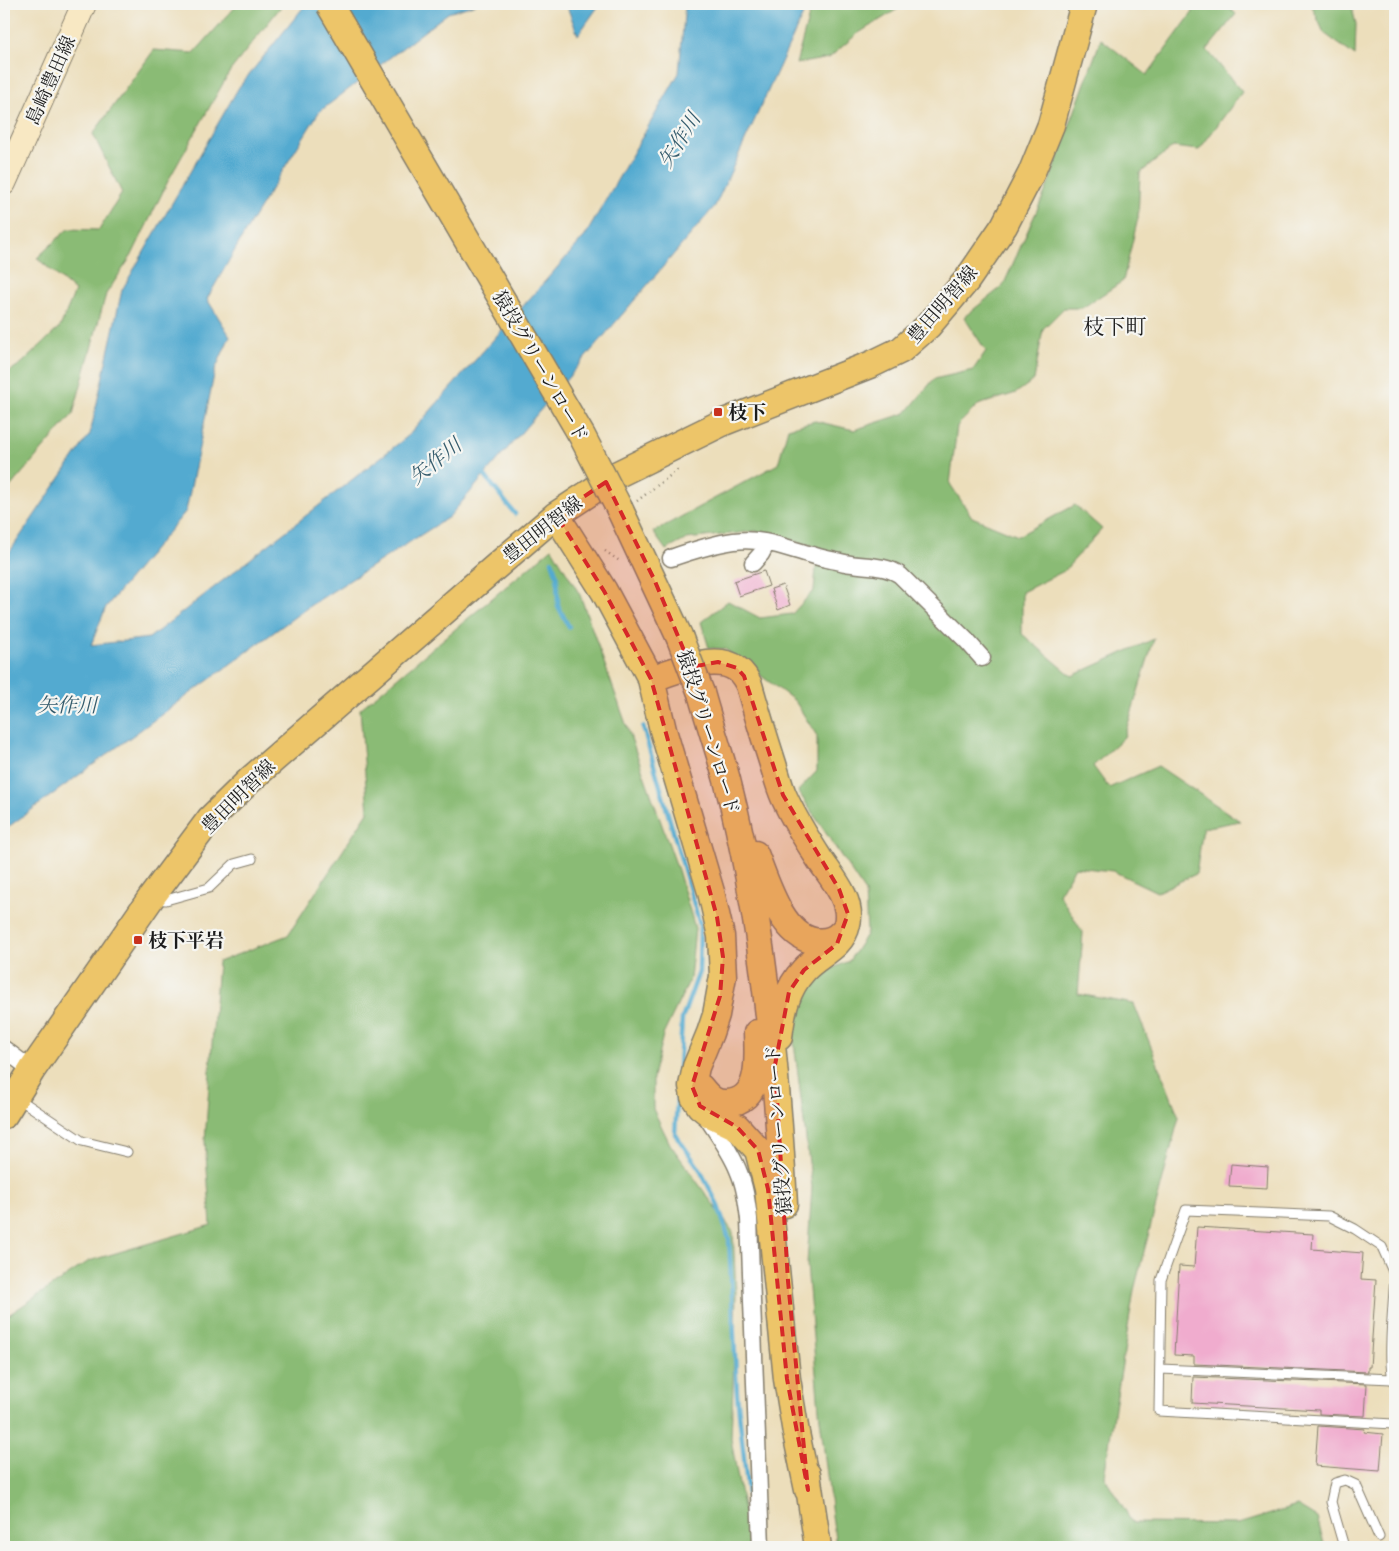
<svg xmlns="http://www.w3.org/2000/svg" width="1399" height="1551" font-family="'IM FELL Great Primer','Noto Serif JP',serif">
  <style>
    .forest { fill: #8abb75; stroke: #536c48 }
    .water { fill: #53aad0; stroke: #386376 }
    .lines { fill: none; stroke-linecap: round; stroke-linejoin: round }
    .stream { stroke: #53aad0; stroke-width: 4.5 }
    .building { fill: #f0acce }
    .lane-casing { stroke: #847d6c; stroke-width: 11 }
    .street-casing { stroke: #847d6c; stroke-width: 19 }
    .secondary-casing { stroke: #847d6c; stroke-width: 26 }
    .primary-casing { stroke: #847d6c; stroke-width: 29 }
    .path { stroke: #847d6c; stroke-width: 2.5; stroke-dasharray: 1 4; stroke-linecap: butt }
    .lane { stroke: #fff; stroke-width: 9 }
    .street { stroke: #fff; stroke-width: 16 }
    .secondary { stroke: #f8e8c3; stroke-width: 24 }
    .primary { stroke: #edc569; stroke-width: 26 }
    .primary-bridge-casing { stroke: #847d6c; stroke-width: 29; stroke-linecap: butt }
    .primary-bridge { stroke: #edc569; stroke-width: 26 }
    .marked { fill: #d62828; fill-opacity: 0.2; stroke: #d62828; stroke-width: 4; stroke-dasharray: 10 6; stroke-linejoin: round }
    .poi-dot { fill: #c8321e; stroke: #f6f6f2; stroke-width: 2 }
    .labels { text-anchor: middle; stroke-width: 4.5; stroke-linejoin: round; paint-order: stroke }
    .street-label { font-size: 19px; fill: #1c1c1c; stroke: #f6f6f2 }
    .poi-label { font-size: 19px; font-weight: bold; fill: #1c1c1c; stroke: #f6f6f2; text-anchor: start }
    .water-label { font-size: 20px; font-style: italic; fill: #355c6d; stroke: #f6f6f2 }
    .quarter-label { font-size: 21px; fill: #1c1c1c; stroke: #f6f6f2 }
  </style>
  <rect width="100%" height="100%" fill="#f6f6f2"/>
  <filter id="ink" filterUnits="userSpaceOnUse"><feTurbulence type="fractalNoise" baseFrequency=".02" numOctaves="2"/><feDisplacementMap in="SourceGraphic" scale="10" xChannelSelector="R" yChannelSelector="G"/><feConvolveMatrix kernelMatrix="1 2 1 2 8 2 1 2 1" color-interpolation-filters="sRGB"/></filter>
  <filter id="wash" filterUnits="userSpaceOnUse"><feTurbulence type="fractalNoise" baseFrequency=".0096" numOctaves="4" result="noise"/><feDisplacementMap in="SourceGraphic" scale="20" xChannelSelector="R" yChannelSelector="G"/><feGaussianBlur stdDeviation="1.12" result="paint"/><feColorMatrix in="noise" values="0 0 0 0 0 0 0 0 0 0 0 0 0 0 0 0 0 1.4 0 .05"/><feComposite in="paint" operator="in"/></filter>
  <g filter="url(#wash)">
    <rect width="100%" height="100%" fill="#ecdebb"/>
    <path class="forest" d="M238,4h45l-53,67 -61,108 -37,76 -26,39 -33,120 -69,80v-119l18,-12 38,-36 15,-36 -38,-33 31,-29 31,1 23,-37 -29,-59 61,-84 40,3z
      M812,4h98l-9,3 -44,27 -28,24 -33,6z
      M1193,4h33l10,10 -29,36 35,42 -43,58 -26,-3 -33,26 -2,45 -15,63 -41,27h-18l-21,21 -9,51 -18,13 -38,12 -21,21 -7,58 22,33 46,19 57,-31 27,24 -38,42 -42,21v42l50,42 82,-37 -30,98 -31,29 16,22 49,-22 82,55 -37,7 -7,46 -39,18 -44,-21 -38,-4 -16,27 24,39 -5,61 56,10 45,113 -45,173 -30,186 29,47 105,1 59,-18 20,12 8,29h-489l-17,-137 -12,-146 5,-77 -20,-161 2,-24 15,-23 40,-18 18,-28 -2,-41 -67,-101 19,-20v-35l-22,-35 -70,-52 -16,-1 -8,-26 27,-21 32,17 32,-4 22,-24 4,-43 -62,-16 -69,8 -21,11 -13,-18 125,-68 10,-36 27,-7 39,9 52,-17 28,-34 39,-9 13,-19 -22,-34 39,-31 43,-96 55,-151 46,36 46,-63z
      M1311,4h40l5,20 -1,32 -31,-23z
      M552,548l28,47 98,275 17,58 -5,51 -27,56 -10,42v32l17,35 63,88 3,62 -5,145 19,108h-746v-229l85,-57 122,-36 -6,-84 13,-179 70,-27 80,-123 -8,-103z"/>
    <path class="water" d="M306,4h170l-28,9 -129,99 -68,110 -44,77 23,37 -15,34 -29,141 -80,96 -15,38 58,-7 259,-202 177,-200 94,-163 6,-69h123l-93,202 -266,311 -138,88 -307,225v-270l86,-126 32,-144 117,-203z
      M566,4h34l-22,31z"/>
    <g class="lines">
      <path class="stream" d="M482,472l33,42
        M552,561l5,15 1,30 11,21
        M643,727l57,198 -1,47 -17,47 -7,115 24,34 18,35 12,36 8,155 16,147"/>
    </g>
    <g id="blocks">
      <path class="building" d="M764,571l5,15 -30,10 -5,-15z
        M783,585l7,20 -12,5 -7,-21z
        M1231,1164l37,3 -1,21 -38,-2z
        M1197,1227l116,7 -1,15 51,4 -2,26 15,1 -6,87h-2v5l-174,-8v-8l-20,-1 5,-89 15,1z
        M1193,1377l174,7 -2,32 -46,-2v-4l-127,-7z
        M1318,1426l47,3 -1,3 19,2 -3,37 -65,-5z"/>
    </g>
  </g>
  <g filter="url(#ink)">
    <use href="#blocks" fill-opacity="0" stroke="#847d6c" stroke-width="1"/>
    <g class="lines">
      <g class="lane-casing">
        <path id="lane" d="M156,899l10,1 43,-12 25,-24 18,-5
          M16,1097l66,44 45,11
          M1395,1276l-13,-29 -27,-18 -26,-13 -143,-6 -25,70 -2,131 234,13 2,3
          M1160,1369l232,10
          M1395,1383c-9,-10 -1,-88 0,-106
          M1344,1547l-13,-45 4,-19 10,-3 11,5 23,52"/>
      </g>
      <g class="street-casing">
        <path id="street" d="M671,558c20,-7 41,-14 63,-17 27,-4 52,7 78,14 11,4 22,5 33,8 19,4 39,1 55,12l67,66 15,17
          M753,563l8,-9 6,-11
          M4,1049l28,21
          M704,1113c12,19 26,37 34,57 7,16 9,33 11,49l12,328"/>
      </g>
      <g class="secondary-casing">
        <path id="secondary" d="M4,183l80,-179"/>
      </g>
      <g class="primary-casing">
        <path id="primary" d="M620,510l59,126
          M556,515l48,76 47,88 12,51 48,162 10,44 2,40 -7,39 -6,18 -14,34 -4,19 2,11 6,9 10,8 27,13 21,23 10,39 19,190 9,54 12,57
          M651,679c22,-8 65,-26 86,-10 6,4 9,10 12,16 7,25 15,51 23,76 4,12 7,25 12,36 10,22 23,43 36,63 12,18 33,41 27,64 -5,24 -29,30 -43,46 -18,19 -22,42 -25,67
          M701,693c8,29 18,58 26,87 36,138 49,282 57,424
          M755,854c11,27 26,81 59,87 12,2 21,-1 28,-9
          M701,1088c7,9 14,16 26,15 35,-2 31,-45 30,-70
          M4,1115l28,-45 119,-172 59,-79 41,-40 249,-216 56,-48 62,-41 106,-52 148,-58 29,-14 27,-24 39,-46 37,-54 27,-52 20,-49 33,-121
          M807,1474l11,73"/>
      </g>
      <path class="path" d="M637,501l43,-33
        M605,551l16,11"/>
      <use href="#lane" class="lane"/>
      <use href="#street" class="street"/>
      <use href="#secondary" class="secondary"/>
      <use href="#primary" class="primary"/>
      <g class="primary-bridge-casing">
        <path id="primary-bridge" d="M329,4l253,432 38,74
          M679,636l22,57"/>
      </g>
      <use href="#primary-bridge" class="primary-bridge"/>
    </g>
  </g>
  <path class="marked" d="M606,482l48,97 37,88 27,-5 19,6 7,8 39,119 56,94 9,25 -11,30 -33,26 -15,22 -14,73 13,216 20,209 -21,-111 -19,-190 -10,-39 -21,-23 -37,-21 -8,-20 28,-90 3,-39 -6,-40 -66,-238 -47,-88 -48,-76z"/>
  <g class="poi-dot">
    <rect x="713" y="407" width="10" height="10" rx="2.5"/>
    <rect x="133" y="935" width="10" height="10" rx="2.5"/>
  </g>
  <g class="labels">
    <g class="street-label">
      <text transform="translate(50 80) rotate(-66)" y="7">島崎豊田線</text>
      <text transform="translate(942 304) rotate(-49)" y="7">豊田明智線</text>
      <text transform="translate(541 366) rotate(60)" y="7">猿投グリーンロード</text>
      <text transform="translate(542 529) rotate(-38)" y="7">豊田明智線</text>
      <text transform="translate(709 732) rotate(73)" y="7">猿投グリーンロード</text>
      <text transform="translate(238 796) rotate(-45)" y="7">豊田明智線</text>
      <text transform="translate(778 1130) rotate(-94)" y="7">猿投グリーンロード</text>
    </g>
    <g class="poi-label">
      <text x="728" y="419">枝下</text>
      <text x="148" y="947">枝下平岩</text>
    </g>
    <g class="water-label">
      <text transform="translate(679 140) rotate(-58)" y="7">矢作川</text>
      <text transform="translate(435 461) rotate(-39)" y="7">矢作川</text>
      <text x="67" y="712">矢作川</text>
    </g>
    <g class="quarter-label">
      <text x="1115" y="334">枝下町</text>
    </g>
  </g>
  <rect width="1399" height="1551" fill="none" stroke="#f6f6f2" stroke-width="20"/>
</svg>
